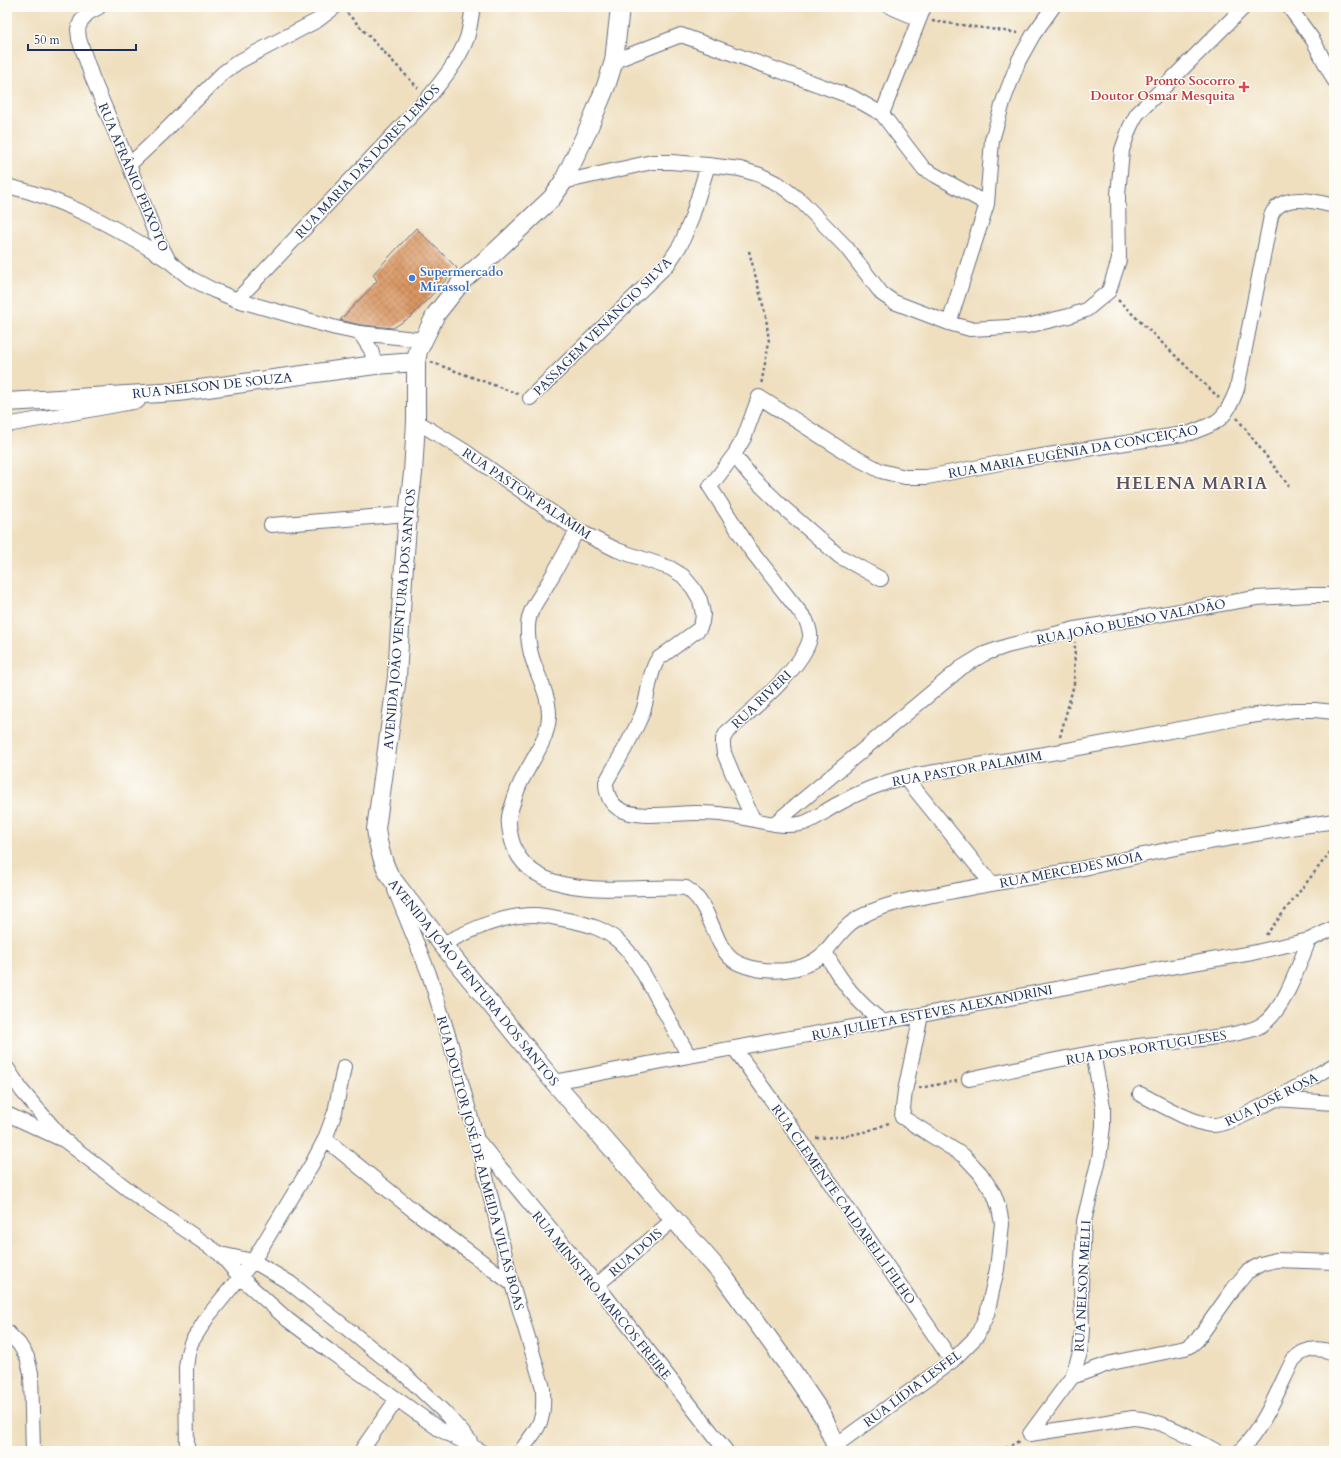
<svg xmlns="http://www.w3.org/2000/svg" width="1341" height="1458" font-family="Cardo,serif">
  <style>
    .building { fill: url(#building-cross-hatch) }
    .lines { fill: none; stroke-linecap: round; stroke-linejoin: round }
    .minor-casing { stroke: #656d80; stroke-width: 16 }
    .major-casing { stroke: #656d80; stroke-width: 20 }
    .path { stroke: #656d80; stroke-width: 2.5; stroke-dasharray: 3 3; stroke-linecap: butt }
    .minor { stroke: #fff; stroke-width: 14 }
    .major { stroke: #fff; stroke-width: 18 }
    .health-dot { fill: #e0444e; stroke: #fdfcf7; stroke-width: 1.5 }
    .shop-dot { fill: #3f7fe0; stroke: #fdfcf7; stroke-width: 1.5 }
    .labels { text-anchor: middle; stroke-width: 3; stroke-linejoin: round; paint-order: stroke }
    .health-label { font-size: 13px; font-weight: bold; fill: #be3a42; stroke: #fdfcf7; text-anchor: end }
    .street-label { font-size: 13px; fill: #1b2f5e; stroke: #fdfcf7 }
    .shop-label { font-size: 13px; font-weight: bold; fill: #366cbe; stroke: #fdfcf7; text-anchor: start }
    .district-label { font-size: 17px; font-weight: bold; letter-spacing: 1px; fill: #5e535f; stroke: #fdfcf7 }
  </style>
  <defs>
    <pattern id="building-cross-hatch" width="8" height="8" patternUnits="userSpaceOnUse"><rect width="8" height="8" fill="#da9662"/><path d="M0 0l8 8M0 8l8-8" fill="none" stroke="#b07b54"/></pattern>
  </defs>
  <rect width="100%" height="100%" fill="#fdfcf7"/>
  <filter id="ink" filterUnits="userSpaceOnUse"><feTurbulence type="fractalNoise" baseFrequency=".025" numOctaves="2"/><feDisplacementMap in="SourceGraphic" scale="8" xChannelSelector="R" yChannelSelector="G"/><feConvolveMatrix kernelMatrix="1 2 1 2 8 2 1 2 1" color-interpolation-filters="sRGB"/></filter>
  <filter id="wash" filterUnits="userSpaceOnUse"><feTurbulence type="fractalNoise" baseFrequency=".012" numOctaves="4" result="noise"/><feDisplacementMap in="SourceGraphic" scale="16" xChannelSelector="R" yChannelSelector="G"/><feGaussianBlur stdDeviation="0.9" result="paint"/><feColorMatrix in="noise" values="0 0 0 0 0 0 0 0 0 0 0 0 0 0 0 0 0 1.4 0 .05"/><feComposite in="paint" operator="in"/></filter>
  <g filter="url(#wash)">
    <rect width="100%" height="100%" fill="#efdfbf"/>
    <g id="blocks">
      <path class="building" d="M416,228l41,40 -45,48 -19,12 -32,-3 -21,-5 37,-39 -4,-7z"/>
    </g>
  </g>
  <g filter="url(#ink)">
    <use href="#blocks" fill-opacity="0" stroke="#656d80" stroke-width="1"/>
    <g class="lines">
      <g class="minor-casing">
        <path id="minor" d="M99,7l-11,6 -7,8 -3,8 1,10 13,38 37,88 27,71 13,25 21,17 23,12 24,10 99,28 24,5 64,7
          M891,7l28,12
          M1289,7l24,33 21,40
          M614,61l67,-26 171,62 30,17 42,55 63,35
          M882,114l42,-107
          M129,165l32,-30 62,-62 15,-11 80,-42 17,-13
          M563,182l89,-20h19l37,3 32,4 20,6 20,10 22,17 44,45 36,47 12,8 55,21 21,6 57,-3 42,-10 17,-6 23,-19 10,-31 -1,-65 4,-45 8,-23 7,-13 107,-107
          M7,186c58,13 112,43 162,75
          M237,300l191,-202c15,-18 31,-38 39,-60 3,-10 4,-21 6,-31
          M949,323l38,-119 5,-64 12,-41 15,-39 14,-25 20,-28
          M360,333l11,17 4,15
          M530,398l138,-134 13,-20 10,-24 17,-55
          M416,421l50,31 111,78 40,20 53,18 13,8 10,12 7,12 3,14 -1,8 -3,7 -41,30c-10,15 -9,38 -16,55 -10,24 -24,46 -36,68 0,11 4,22 15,28 19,9 54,3 75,3 10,0 20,0 30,2 25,2 53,15 78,8 12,-4 22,-13 34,-19 21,-12 43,-21 67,-27l152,-25 193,-36 44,-6h21l19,2
          M7,425l131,-24
          M734,455l16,20 35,34 54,47 42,23
          M271,525l137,-11
          M577,530c-9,18 -19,36 -29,53 -5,9 -13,19 -17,29 -5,12 -3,29 0,42 5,20 19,41 18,63 -2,24 -16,41 -26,61 -6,10 -9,23 -13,34 -3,9 0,21 2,29 18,66 124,43 174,47 26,16 26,56 47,72 6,5 16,7 23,9 25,4 50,1 68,-16 9,-10 16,-21 27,-30 12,-9 27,-15 42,-19 15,-5 31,-7 46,-10 45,-10 90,-16 135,-24 36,-7 71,-16 107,-23 51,-9 102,-18 153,-26
          M905,777l86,106
          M753,819l-19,-42 -10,-24 -1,-7v-7l4,-7c23,-20 77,-65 83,-94 1,-7 -2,-12 -4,-18l-56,-71 -40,-62 24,-32 10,-17 15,-41 88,56 34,18 24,6h22l89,-17 174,-27c30,-11 35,-13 47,-44l34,-173c1,-3 3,-6 5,-8 14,-14 41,-6 58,-2
          M774,824l187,-156 23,-14 23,-8 68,-17 181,-31 55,-3h23
          M395,890l34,84 21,67 27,99 35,144 31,104c0,9 1,18 -1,27 -2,13 -14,25 -21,36
          M442,944c30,-14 59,-29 92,-29 13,0 26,4 39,6 17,4 31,8 44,19 16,13 27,35 37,52 12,22 23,43 35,64
          M825,952c16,30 31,49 58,70
          M734,1048l66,91 152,222
          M1093,1053l10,54v19l-4,33 -15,62 -3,63 1,46 -2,23 -8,24 -42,57 103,-16c30,2 57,19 83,33
          M7,1068l15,23 42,49 74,57 82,57 20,23 48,43 40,30 111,79 42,22
          M969,1079c52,-11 103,-24 155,-31 33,-5 66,-7 99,-12 13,-3 29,-4 40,-12 22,-15 36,-60 46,-84
          M554,1082l135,-26 232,-41 250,-48 81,-14 57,-13 25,-12
          M1140,1094c20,10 50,28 71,31 22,3 100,-47 123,-60
          M1275,1099l59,4
          M7,1114l54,25
          M325,1139l88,71 99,74
          M479,1142l118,143 129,166
          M220,1254l33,7 37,22 114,91 40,38 26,29
          M597,1285l77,-66
          M7,1332l12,12 8,13 4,16 2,78
          M1072,1377l39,-14 74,-15 6,-3 6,-5 37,-52 13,-16 14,-8 15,-4 58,2
          M836,1445l116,-84 25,-25 10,-22 10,-45 5,-45 -3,-16 -5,-14 -14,-21 -16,-17 -62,-39 3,-26 16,-76
          M187,1451l-1,-83 2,-15 3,-10 17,-27 45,-55 59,-97 13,-25 10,-27 9,-45
          M361,1451l36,-52
          M1240,1451c25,-26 37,-59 53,-91 12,-13 26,-13 41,-7"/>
      </g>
      <g class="major-casing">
        <path id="major" d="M620,7l-6,54 -8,25 -20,48 -23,48 -11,16 -56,53 -33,29 -27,34 -18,37 -2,11v59l-3,52 -5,41 -5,65 -6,98 -21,152c2,17 6,31 13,46l53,69 112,138 167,191 72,99 30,44 15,35
          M7,402l171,-10 197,-27 41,-3"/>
      </g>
      <path class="path" d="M347,13l71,75
        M932,21l87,12
        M749,251l17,66 3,25 -8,43
        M1118,300l101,98
        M431,362l87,32
        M1237,418l52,68
        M1060,737l14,-53 1,-42
        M1266,935l68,-88
        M919,1088l38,-7
        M816,1138c29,-1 48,-4 75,-16
        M1000,1451l19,-10"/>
      <use href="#minor" class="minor"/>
      <use href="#major" class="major"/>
    </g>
  </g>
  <path class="health-dot" d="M1242 81h4v4h4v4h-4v4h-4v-4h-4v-4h4z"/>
  <circle class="shop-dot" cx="412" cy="278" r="4"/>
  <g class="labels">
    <g class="health-label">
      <text x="1235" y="85">Pronto Socorro<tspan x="1235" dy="15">Doutor Osmar Mesquita</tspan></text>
    </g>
    <g class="street-label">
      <text transform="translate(367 161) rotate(-47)" y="5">RUA MARIA DAS DORES LEMOS</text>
      <text transform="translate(134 177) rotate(67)" y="5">RUA AFRÂNIO PEIXOTO</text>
      <text transform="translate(602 326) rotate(-45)" y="5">PASSAGEM VENÂNCIO SILVA</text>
      <text transform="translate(212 385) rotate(-6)" y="5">RUA NELSON DE SOUZA</text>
      <text transform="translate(1073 451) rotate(-10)" y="5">RUA MARIA EUGÊNIA DA CONCEIÇÃO</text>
      <text transform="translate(527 493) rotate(34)" y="5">RUA PASTOR PALAMIM</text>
      <text transform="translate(399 619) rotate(-85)" y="5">AVENIDA JOÃO VENTURA DOS SANTOS</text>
      <text transform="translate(1131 621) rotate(-11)" y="5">RUA JOÃO BUENO VALADÃO</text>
      <text transform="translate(761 699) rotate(-44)" y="5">RUA RIVERI</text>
      <text transform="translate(967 768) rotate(-10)" y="5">RUA PASTOR PALAMIM</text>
      <text transform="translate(1071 869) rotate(-11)" y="5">RUA MERCEDES MOIA</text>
      <text transform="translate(474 982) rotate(51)" y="5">AVENIDA JOÃO VENTURA DOS SANTOS</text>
      <text transform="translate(932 1012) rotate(-11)" y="5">RUA JULIETA ESTEVES ALEXANDRINI</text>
      <text transform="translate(1146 1047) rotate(-9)" y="5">RUA DOS PORTUGUESES</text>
      <text transform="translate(1271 1099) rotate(-27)" y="5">RUA JOSÉ ROSA</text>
      <text transform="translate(481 1163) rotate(75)" y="5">RUA DOUTOR JOSÉ DE ALMEIDA VILLAS BOAS</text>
      <text transform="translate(844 1204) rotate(55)" y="5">RUA CLEMENTE CALDARELLI FILHO</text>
      <text transform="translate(635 1252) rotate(-41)" y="5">RUA DOIS</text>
      <text transform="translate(1082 1286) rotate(-87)" y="5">RUA NELSON MELLI</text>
      <text transform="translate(602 1295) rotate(51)" y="5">RUA MINISTRO MARCOS FREIRE</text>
      <text transform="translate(912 1388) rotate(-37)" y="5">RUA LÍDIA LESFEL</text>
    </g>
    <g class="shop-label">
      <text x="420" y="276">Supermercado<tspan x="420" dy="15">Mirassol</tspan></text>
    </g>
    <g class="district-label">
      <text x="1192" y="489">HELENA MARIA</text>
    </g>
  </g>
  <rect width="1341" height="1458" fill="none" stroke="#fdfcf7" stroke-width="24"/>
  <path d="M28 44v6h108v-6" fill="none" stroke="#1b2f5e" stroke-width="2"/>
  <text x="34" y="44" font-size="12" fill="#1b2f5e" stroke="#fdfcf7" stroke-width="3" paint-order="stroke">50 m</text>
</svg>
